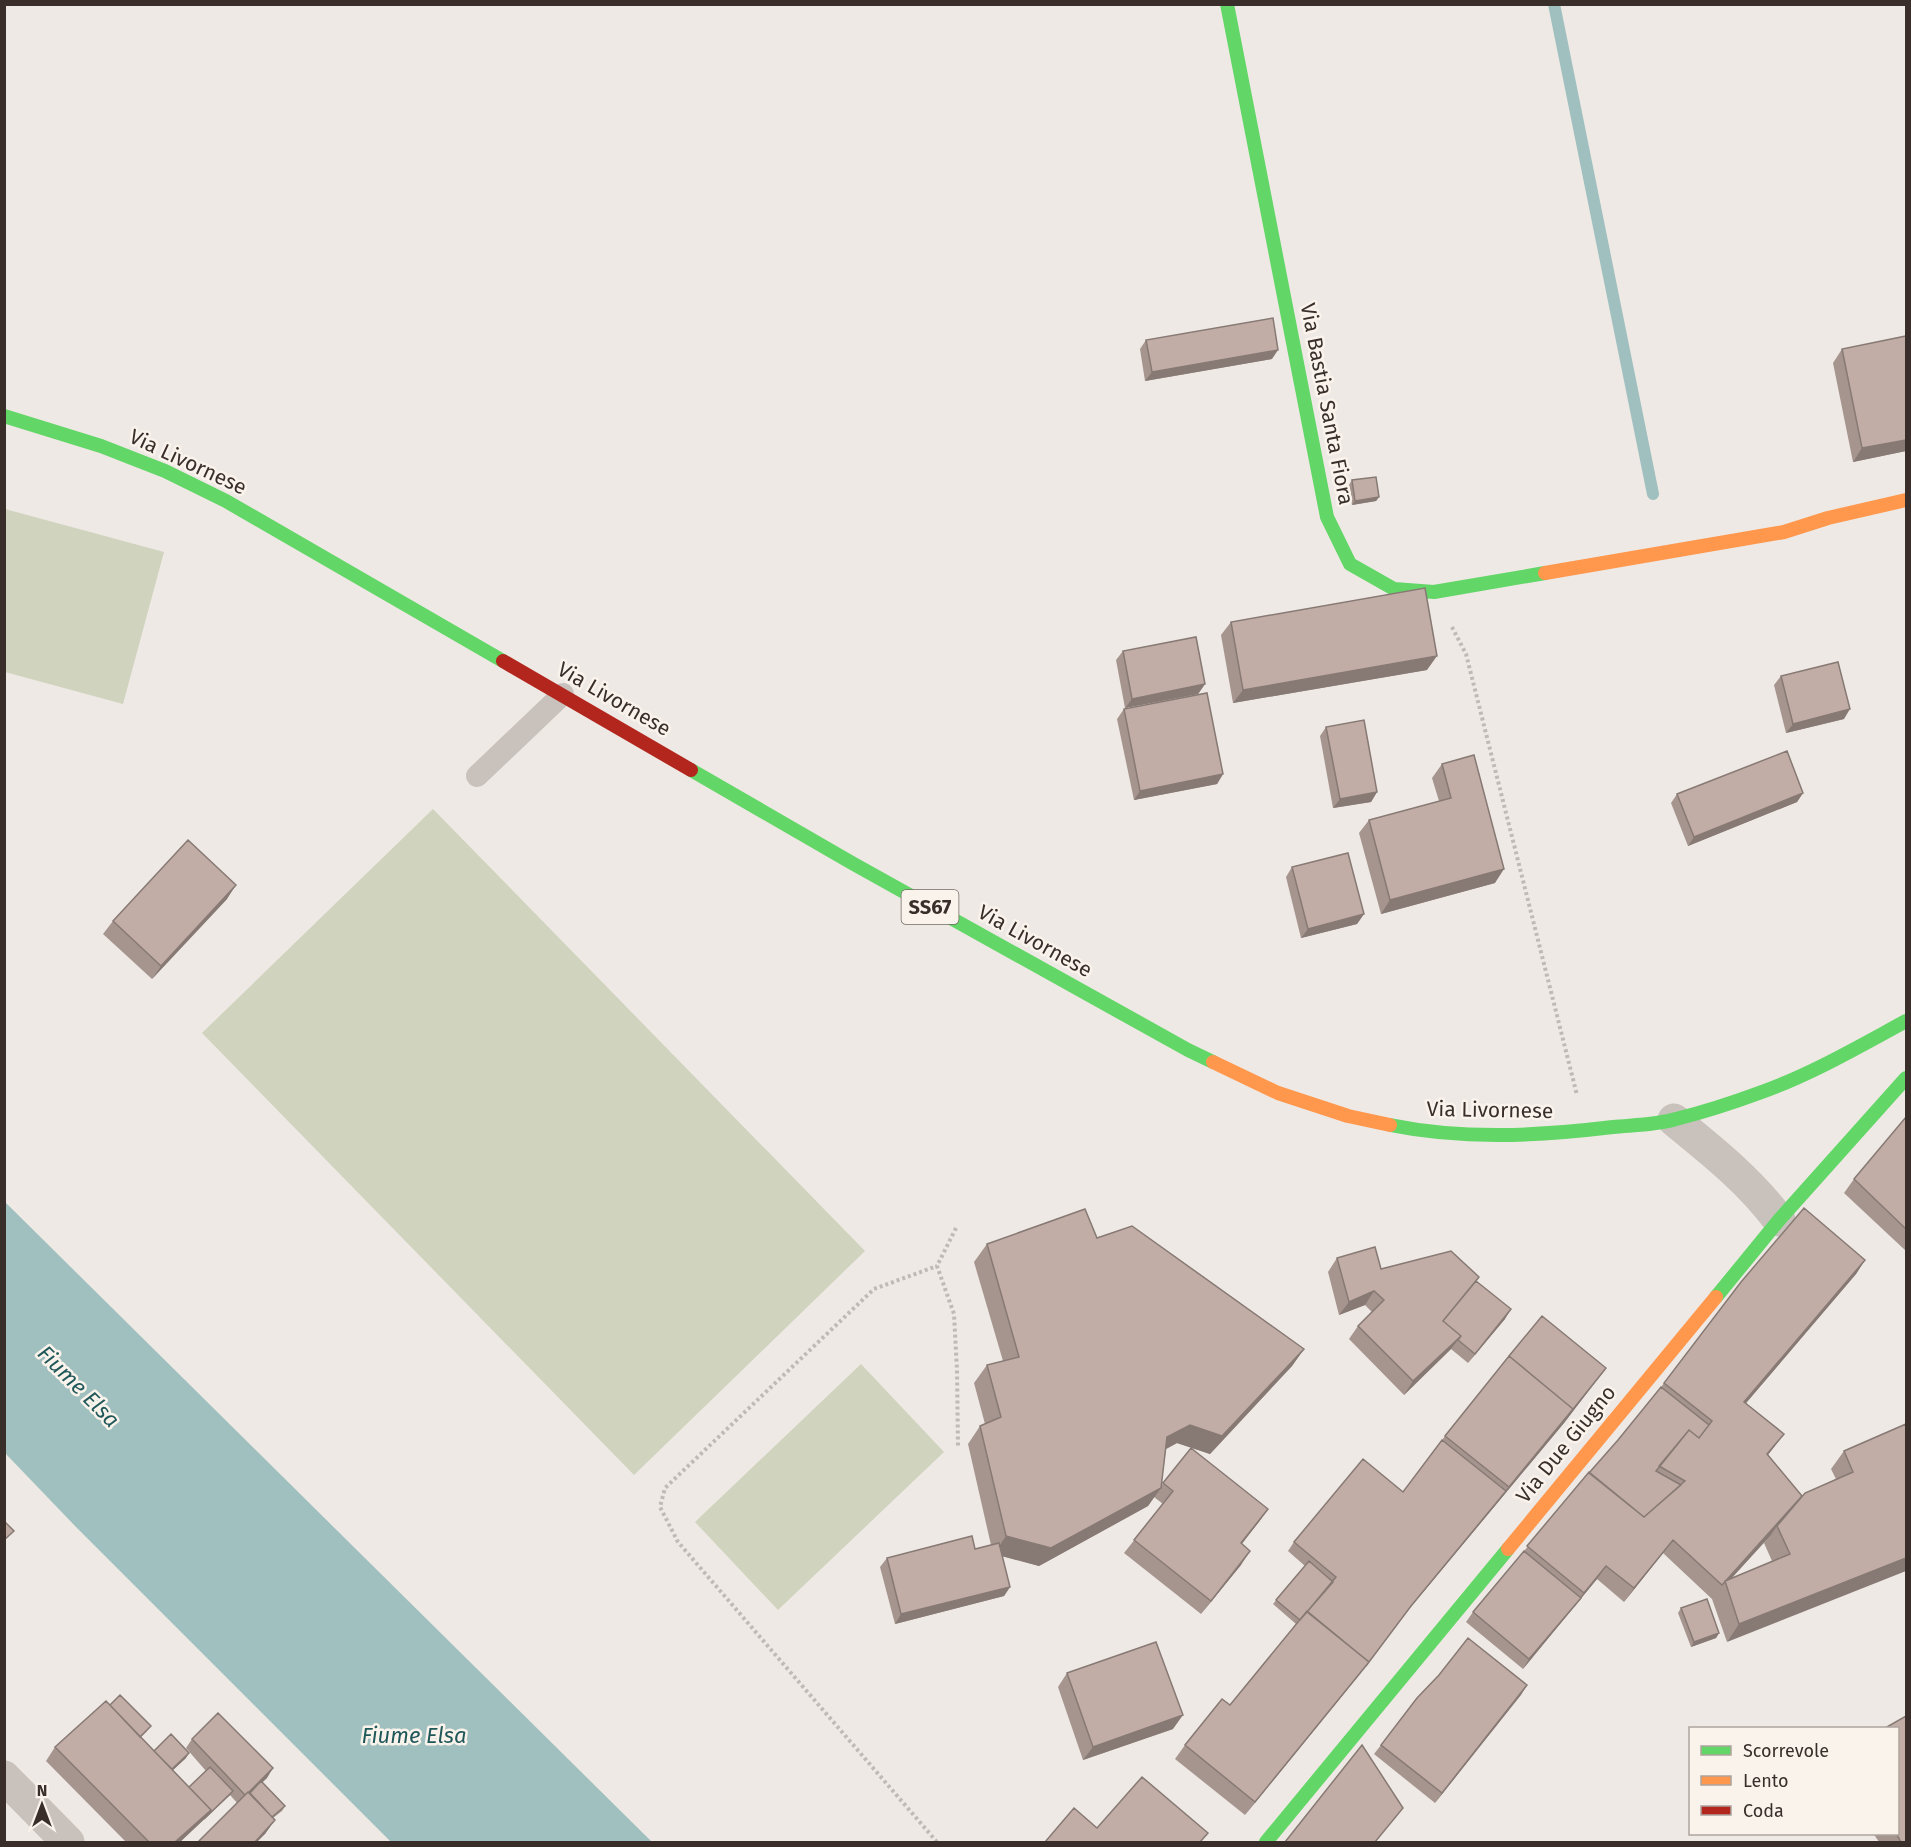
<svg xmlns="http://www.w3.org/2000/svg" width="1911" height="1847" font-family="'Fira Sans',sans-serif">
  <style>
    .green { fill: #d0d4be }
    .water { fill: #a0c0bf }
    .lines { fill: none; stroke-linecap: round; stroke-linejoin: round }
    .stream { stroke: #a0c0bf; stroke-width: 12 }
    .path { stroke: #c0bab5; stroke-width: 4; stroke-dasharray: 3 3; stroke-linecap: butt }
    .lane { stroke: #c8c1bc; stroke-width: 22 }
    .street { stroke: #c8c1bc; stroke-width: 33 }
    .fast { stroke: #63d668; stroke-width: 14 }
    .slow { stroke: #ff974d; stroke-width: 14 }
    .jam { stroke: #b3261e; stroke-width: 14 }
    .wall { fill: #a6958f; fill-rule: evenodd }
    .shaded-wall { fill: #877974 }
    .building { fill: #c1ada6; stroke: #877974; stroke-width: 1.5 }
    .labels { text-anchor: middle; stroke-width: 5; stroke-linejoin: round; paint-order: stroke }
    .shield { fill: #faf3ec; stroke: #736964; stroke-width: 1.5 }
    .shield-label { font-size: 20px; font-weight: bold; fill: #392e2a }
    .street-label { font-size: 21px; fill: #392e2a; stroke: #faf3ec }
    .water-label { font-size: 22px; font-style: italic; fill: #20585a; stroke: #faf3ec }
  </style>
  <rect width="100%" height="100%" fill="#eee9e4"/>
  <path class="green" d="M5,509l159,43 -41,152 -118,-32z
    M433,809l432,442 -231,224 -432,-442z
    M861,1364l83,88 -166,158 -83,-88z"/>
  <path class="water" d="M4,1202h1l647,640h-261l-315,-315 -71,-74z"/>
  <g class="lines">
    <path class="stream" d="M1554,4l99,490"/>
    <path class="path" d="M1452,627l14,27 111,441
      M956,1228l-19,38 17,48 3,56 1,77
      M937,1842l-259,-300 -18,-35 5,-19 209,-199 63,-23"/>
    <path class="lane" d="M477,776l86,-82"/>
    <path class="street" d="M1674,1120c38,31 75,60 105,100
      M4,1777l64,65"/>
    <path class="fast" d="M1227,4l100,513 23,47 44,25 40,3 111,-19
      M4,416l97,30 64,25 61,30 277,160
      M691,770l161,93 336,187 25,12
      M1390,1125c74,15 148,11 223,2 20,-2 43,-2 63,-8 28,-7 56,-16 83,-26 51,-18 99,-46 147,-72
      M1716,1297l63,-77 127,-142
      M1266,1842l242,-293"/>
    <path class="slow" d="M1545,573l239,-41 44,-14 78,-18
      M1213,1062l65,31 70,23 42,9
      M1508,1549l208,-252"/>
    <path class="jam" d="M503,661l188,109"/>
  </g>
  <path class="wall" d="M1146,340l126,19 -127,22 -5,-32z
    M1842,349l64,102 -53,11 -20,-99z
    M1352,480l27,17 -3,4 -24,4 -3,-20z
    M1231,622l196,48 -194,33 -12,-68z
    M1123,651l82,33 -7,10 -73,14 -9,-48z
    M1781,676l63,43 -58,14 -12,-48z
    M1124,709l99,65 -6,10 -83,16 -17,-81z
    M1326,727l51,65 -6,10 -38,6 -13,-72z
    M1442,764l53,119 -114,31 -22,-81 10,-13 70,-19 -7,-23z
    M1803,793l-6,9 -109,44 -17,-43 6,-9z
    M1292,867l72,47 -7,10 -56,14 -15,-61z
    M227,899l-75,80 -49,-45 10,-13z
    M1906,1117v134l-62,-58 10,-14z
    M1097,1238l207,111 -12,17 -82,88 -33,-11 -11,6 -5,37 30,-38 77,61 -26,35 -1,21 -40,49 -77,-61 39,-49 -9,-7 -6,9 -109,60 -37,-10 8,31 -6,9 -109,28 -15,-57 7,-9 88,-9 16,-4 -23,-101 12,-18 5,-2 -11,-41 13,-18 16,-4 -29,-99 13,-18z
    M1337,1258l44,11 95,12 29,38 -37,44 -17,-14 -47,46 -55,-56 9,-13 14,-14 -7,-7 -26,10 -11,-43z
    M1865,1260l-9,14 -110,129 38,31 -16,21 34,41 34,-17 -5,-10 13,-18 62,-27 -179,218 -15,-43 -49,-46 -39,49 -27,-23 -74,90 -57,-47 7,-10 116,-139 29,-33 43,-53 80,-105zM1770,1536l-6,7 8,18 -41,18z
    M1606,1368l-42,55 -160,192 -45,60 -114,140 -70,-56 10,-14 45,-40 66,-81 -23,-20 32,-38 -17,-15 6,-9 109,-50 42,-56z
    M1681,1608l38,25 -3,5 -25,9 -13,-34z
    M1067,1673l106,56 -90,31 -25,-73z
    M1527,1685l-92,118 -61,-49 7,-9z
    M110,1705l37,26 -6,6 13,14 32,7 -13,12 16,17 17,-16 -20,-23 6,-9 75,39 -5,4 23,24 -3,5 -9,7 -8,16 -35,-39 -50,47h-54l-80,-81 9,-14z
    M1873,1833h25l8,9h-27z"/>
  <path class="shaded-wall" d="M1278,350l-6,9 -127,22 7,-9z
    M1906,440v11l-53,11 9,-14z
    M1379,497l-3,4 -24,4 3,-4z
    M1437,656l-10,14 -194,33 10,-13z
    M1205,684l-7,10 -73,14 7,-9z
    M1850,709l-6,10 -58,14 7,-9z
    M1223,774l-6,10 -83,16 6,-9z
    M1377,792l-6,10 -38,6 7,-9z
    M1803,793l-6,9 -109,44 6,-9z
    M1504,869l-9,14 -114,31 9,-14z
    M236,885l-9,14 -75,80 9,-13z
    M1364,914l-7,10 -56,14 7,-9z
    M1865,1260l-9,14 -121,142 9,-14z
    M1374,1291l-9,14 -26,10 10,-13z
    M1511,1309l-6,10 -37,44 7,-9z
    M1461,1336l-10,13 -47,46 9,-14z
    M1304,1349l-12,17 -82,88 -33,-11 -22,12 12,-18z
    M1606,1368l-42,55 -160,192 -45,60 -114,140 10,-13 156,-196z
    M1784,1434l-10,13 -17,21 10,-14z
    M1161,1488l-13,18 -109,60 -45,-12 12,-18z
    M1802,1497l-25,29 -7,10 -44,48 -1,-2z
    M1268,1509l-9,13 -28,35 10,-14z
    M1673,1540l-10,13 -39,49 10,-14z
    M1250,1551l-9,14 -40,49 10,-13z
    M1906,1558v13l-179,71 12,-18z
    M1606,1566l-9,13 -74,90 6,-10z
    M1010,1587l-6,9 -109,28 6,-10z
    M1719,1633l-3,5 -25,9 3,-5z
    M1527,1685l-6,10 -86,108 7,-10z
    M1183,1715l-10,14 -90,31 10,-13z
    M189,1753l-3,5 -25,23 3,-4z
    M273,1768l-6,10 -24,23 2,-5z
    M233,1791l-3,4 -50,47h-5z
    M275,1820l-10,14 -8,8h-2z"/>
  <path class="building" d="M1273,318l5,32 -126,22 -6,-32z
    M1906,336v104l-44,8 -20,-99z
    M1376,477l3,20 -24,4 -3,-21z
    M1425,588l12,68 -194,34 -12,-68z
    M1196,637l9,47 -73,15 -9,-48z
    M1838,662l12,47 -57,15 -12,-48z
    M1207,693l16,81 -83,17 -16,-82z
    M1364,720l13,72 -37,7 -14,-72z
    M1787,751l16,42 -109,44 -17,-43z
    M1474,755l30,114 -114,31 -21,-80 82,-22 -9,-34z
    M188,840l48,45 -75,81 -48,-45z
    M1348,853l16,61 -56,15 -16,-62z
    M1906,1117v112l-52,-50z
    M1804,1208l61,52 -121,142 40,32 -17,20 35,42 -80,89 -49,-45 -39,48 -28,-22 -22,27 -57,-47 62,-74 55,45 41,-36 -26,-15 30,-36 10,8 13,-17 -48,-38 77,-101z
    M1085,1209l12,29 35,-12 172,123 -82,87 -32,-11 -23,12 -6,51 -110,60 -45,-12 -26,-110 21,-9 -14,-52 32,-8 -32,-113z
    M1375,1247l6,22 70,-18 28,26 -36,44 18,15 -48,45 -55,-55 26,-26 -10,-9 -25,11 -12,-44z
    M1476,1281l35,28 -36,45 -17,-14 3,-4 -18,-15z
    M1542,1316l64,52 -36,45 3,-4 -64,-53z
    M1509,1356l64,53 -64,78 -64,-51z
    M1661,1387l48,38 -10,13 -10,-8 -33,41 25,14 -37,32 -55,-44 29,-33z
    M1906,1424v134l-167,66 -14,-43 65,-27 -13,-28 28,-33 48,-21 -9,-21z
    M1442,1440l64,51 -95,115 -45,60 3,-4 -62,-50 29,-35 -42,-35 69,-83 40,33z
    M1191,1448l77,61 -27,34 9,8 -39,50 -77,-61 39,-49 -10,-8z
    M4,1521l10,10 -10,9z
    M972,1536l3,13 24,-6 11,44 -109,27 -14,-56z
    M1524,1551l57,47 -52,61 -56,-47z
    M1309,1561l24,21 -33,38 -24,-20z
    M1707,1599l12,34 -25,9 -13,-34z
    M1307,1611l62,51 -114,140 -70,-57 37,-46 8,6z
    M1468,1638l59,47 -85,108 -61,-48 36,-47 22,-23z
    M1156,1642l27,73 -90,32 -26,-74z
    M120,1695l31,31 -11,11 -30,-32z
    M106,1701l105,109 -36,32h-26l-94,-95z
    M218,1713l55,55 -24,24h-1l-3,3 -53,-56z
    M1906,1716v126h-5l-5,-9h2v-105h-13z
    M171,1734l18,19 -17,16 -18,-18z
    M1362,1745l41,63 -28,34h-90z
    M210,1767l23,24 -29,28 7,-9 -22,-23z
    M1142,1777l66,56 -8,9h-155l29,-34 23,20z
    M261,1781l24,25 -13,11 -22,-24z
    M248,1792l27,28 -20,22h-57z"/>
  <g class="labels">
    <rect class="shield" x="901.5" y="890" width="57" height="34" rx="4.5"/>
    <g class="shield-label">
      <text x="930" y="914">SS67</text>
    </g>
    <g class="street-label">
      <text transform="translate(1327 404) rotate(79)" y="7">Via Bastia Santa Fiora</text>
      <text transform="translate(188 462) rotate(25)" y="7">Via Livornese</text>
      <text transform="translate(614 699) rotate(30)" y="7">Via Livornese</text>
      <text transform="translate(1035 941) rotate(29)" y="7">Via Livornese</text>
      <text transform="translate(1490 1110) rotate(1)" y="7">Via Livornese</text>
      <text transform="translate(1566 1444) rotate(-51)" y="7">Via Due Giugno</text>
    </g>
    <g class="water-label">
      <text transform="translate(79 1386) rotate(45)" y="8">Fiume Elsa</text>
      <text x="414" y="1743">Fiume Elsa</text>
    </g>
  </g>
  <rect width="1911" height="1847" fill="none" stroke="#392e2a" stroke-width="12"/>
  <rect x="1689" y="1727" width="210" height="108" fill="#faf3ec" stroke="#ada49e" stroke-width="1.5"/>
  <rect x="1701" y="1746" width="30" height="9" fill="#63d668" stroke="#ada49e" stroke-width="1.5"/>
  <text x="1743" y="1757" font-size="18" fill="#392e2a">Scorrevole</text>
  <rect x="1701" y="1776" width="30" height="9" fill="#ff974d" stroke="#ada49e" stroke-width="1.5"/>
  <text x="1743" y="1787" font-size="18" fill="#392e2a">Lento</text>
  <rect x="1701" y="1806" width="30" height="9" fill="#b3261e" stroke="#ada49e" stroke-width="1.5"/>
  <text x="1743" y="1817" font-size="18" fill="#392e2a">Coda</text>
  <g transform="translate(42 1805)" stroke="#faf3ec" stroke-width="4.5" paint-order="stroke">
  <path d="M0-4.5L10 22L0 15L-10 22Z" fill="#392e2a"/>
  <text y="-9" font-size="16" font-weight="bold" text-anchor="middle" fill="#392e2a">N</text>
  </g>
</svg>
